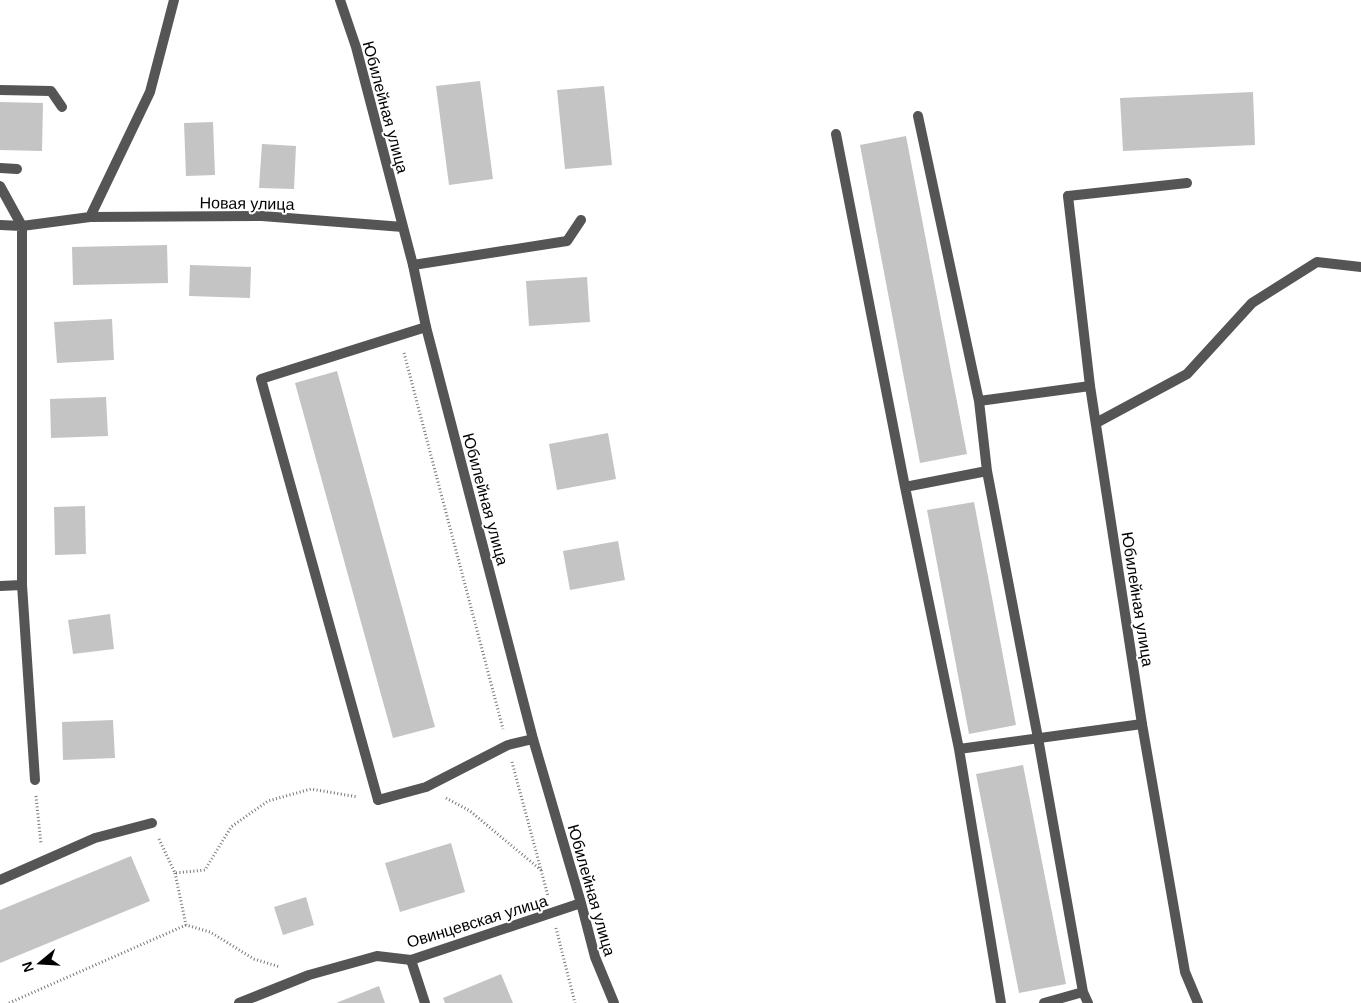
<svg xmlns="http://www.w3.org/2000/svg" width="1361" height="1003" font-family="Helvetica,sans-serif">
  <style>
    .building { fill: #c4c4c4 }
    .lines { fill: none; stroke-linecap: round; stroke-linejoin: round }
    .path { stroke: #777; stroke-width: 3; stroke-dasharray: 1 2.5; stroke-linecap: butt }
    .lane { stroke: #555; stroke-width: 10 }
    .street { stroke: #555; stroke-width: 10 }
    .labels { text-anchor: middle; stroke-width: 4; stroke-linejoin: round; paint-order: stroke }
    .street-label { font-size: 16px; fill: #000; stroke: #fff }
  </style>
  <rect width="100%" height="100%" fill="#fff"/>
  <path class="building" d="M480,81l13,98 -44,6 -13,-99z
    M604,86l8,79 -47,4 -8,-79z
    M1253,92l2,53 -132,6 -3,-53z
    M0,102l43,1 -1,48 -42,-1z
    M213,122l2,53 -29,1 -2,-53z
    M906,136l61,318 -47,9 -60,-318z
    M262,144l34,2 -2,43 -35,-1z
    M167,245l1,38 -95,2 -1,-38z
    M190,265l61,2 -1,31 -61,-2z
    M587,277l3,45 -61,4 -3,-45z
    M112,319l2,41 -57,3 -3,-41z
    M337,371l98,356 -42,11 -98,-355z
    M106,397l2,39 -57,2 -1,-39z
    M608,433l8,46 -59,11 -8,-46z
    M974,502l42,223 -47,9 -42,-224z
    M85,506l1,48 -31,1 -1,-48z
    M618,541l7,39 -55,10 -7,-39z
    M110,614l4,35 -41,5 -5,-34z
    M113,720l2,38 -52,2 -1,-38z
    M1023,765l43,219 -47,9 -43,-219z
    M451,843l14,49 -65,20 -15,-49z
    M131,856l19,45 -150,62v-53z
    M306,897l8,28 -31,10 -9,-28z
    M501,974l12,29h-68l-2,-5z
    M379,986l6,17h-49z"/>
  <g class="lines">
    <path class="path" d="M404,353l99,376
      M512,762l36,134
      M36,796l5,48
      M446,798l24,13 72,60
      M159,839l16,34 30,-3 26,-43 37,-26 43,-12 47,8
      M175,873l11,52 24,7 44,27 26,8
      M556,928l19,75
      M9,1003l177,-78"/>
    <path class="lane" d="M0,90l51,1 11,16
      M918,116l61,285 8,70 51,267 45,254 5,11
      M836,134l69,353 82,-16
      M0,168l17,1
      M0,186l22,40
      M1068,196l119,-13
      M413,265l154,-24 14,-21
      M979,401l111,-15
      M1096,423l91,-49 65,-71 65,-41 44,5
      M905,487l54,262 42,254
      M0,586l22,-1
      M959,749l183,-25
      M378,800l-117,-421 165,-52
      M0,880l95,-42 57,-15
      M411,960l14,43
      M1044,1003l39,-11"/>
    <path class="street" d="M340,0l16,47 57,218 13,62 107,412 48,164 14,54 19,46
      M1068,196l22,190 52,338 43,248 13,31
      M90,217l172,-1 141,11
      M0,225l22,1 68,-9 60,-125 24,-92
      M22,226v359l13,195
      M378,800l48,-13 82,-42 25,-6
      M239,1003l70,-28 68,-19 34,4 170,-57"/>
  </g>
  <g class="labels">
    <g class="street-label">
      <text transform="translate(386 107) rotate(75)" y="6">Юбилейная улица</text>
      <text transform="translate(247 203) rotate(1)" y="6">Новая улица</text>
      <text transform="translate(486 499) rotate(75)" y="6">Юбилейная улица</text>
      <text transform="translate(1138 599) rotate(81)" y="6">Юбилейная улица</text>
      <text transform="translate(592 890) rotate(74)" y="6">Юбилейная улица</text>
      <text transform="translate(477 921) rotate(-17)" y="6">Овинцевская улица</text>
    </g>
  </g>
  <g transform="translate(40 963) rotate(252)" stroke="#ffffff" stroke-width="4" paint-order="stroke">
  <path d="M0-4L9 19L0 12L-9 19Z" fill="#000000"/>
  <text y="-8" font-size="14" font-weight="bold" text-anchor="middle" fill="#000000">N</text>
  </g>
</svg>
